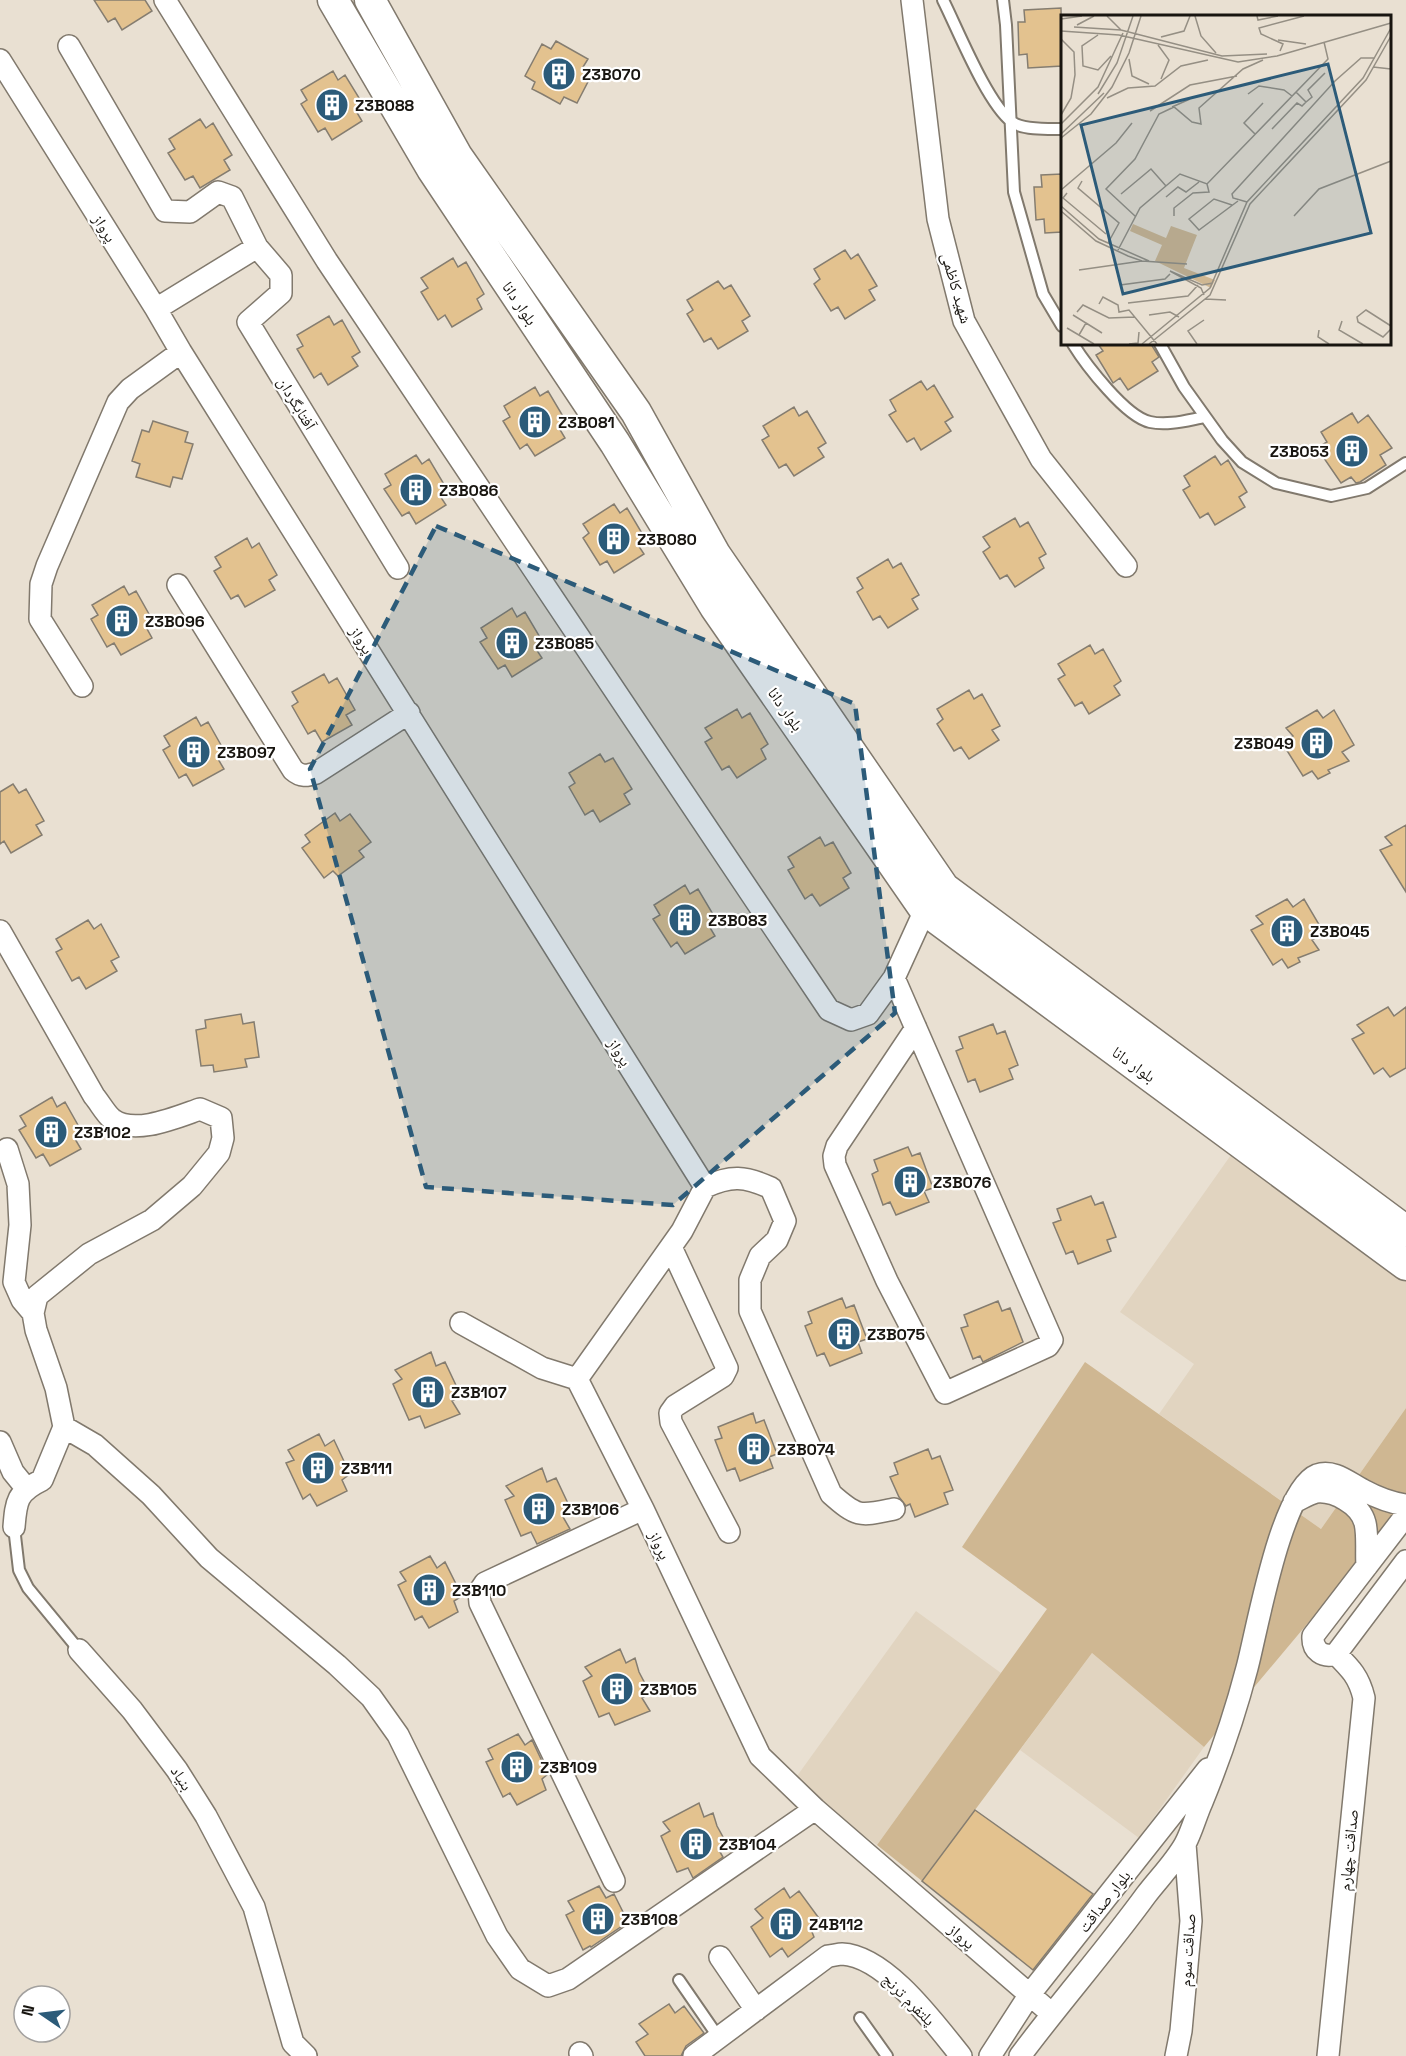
<svg xmlns="http://www.w3.org/2000/svg" width="1406" height="2056" font-family="'Space Grotesk','Noto Naskh Arabic',sans-serif">
  <style>
    .built { fill: #e1d4c0 }
    .green { fill: #cfb792 }
    .building { fill: #e3c28f; stroke: #857d70; stroke-width: 1.5 }
    .lines { fill: none; stroke-linecap: round; stroke-linejoin: round }
    .lane-casing { stroke: #81796d; stroke-width: 14 }
    .street-casing { stroke: #81796d; stroke-width: 24 }
    .secondary-casing { stroke: #81796d; stroke-width: 33 }
    .lane { stroke: #fff; stroke-width: 10 }
    .street { stroke: #fff; stroke-width: 21 }
    .secondary { stroke: #fff; stroke-width: 30 }
    .marked { fill: #2c5b79; fill-opacity: 0.2; stroke: #2c5b79; stroke-width: 4.5; stroke-dasharray: 12 8; stroke-linejoin: round }
    .labels { text-anchor: middle; stroke-width: 4.5; stroke-linejoin: round; paint-order: stroke }
    .poi-label { font-size: 16px; font-weight: bold; fill: #181510; stroke: #fff; text-anchor: start }
    .street-label { font-size: 16px; fill: #181510; stroke: #fff }
    .inset-road { fill: none; stroke: #958f84; stroke-width: 1.5 }
    .view { fill: #2c5b79; fill-opacity: 0.15; stroke: #2c5b79; stroke-width: 3 }
    .inset-edge { fill: none; stroke: #181510; stroke-width: 3 }
  </style>
  <rect width="100%" height="100%" fill="#e9e0d2"/>
  <path class="built" d="M1238,1145l168,118v145l-85,121 -162,-115 35,-50 -74,-52z
    M916,1611l85,62 -124,172 -85,-62z
    M1092,1653l112,94 -65,91 -119,-88z"/>
  <path class="green" d="M1085,1362l236,167 85,-121v98l-202,241 -112,-94 -170,228 -45,-36 170,-236 -85,-62z"/>
  <path class="building" d="M94,0h51l7,11 -30,19 -7,-12 -7,4z
    M1061,8l1,58 -34,2 -1,-14 -8,1 -1,-33h7l-1,-12z
    M556,41l32,18 -5,8 10,5 -16,31 -13,-6 -4,7 -18,-10 -10,-5 3,-7 -10,-6 17,-32 9,5z
    M333,71l5,9 7,-5 19,31 -8,5 6,10 -30,19 -7,-12 -7,4 -17,-28 6,-4 -6,-10z
    M200,119l6,9 7,-5 19,32 -8,5 6,10 -30,18 -7,-12 -8,4 -17,-27 7,-4 -6,-10z
    M1062,174v58l-17,1 -1,-14 -8,1 -2,-33h8l-1,-12z
    M845,250l6,9 7,-5 19,32 -8,4 6,10 -30,19 -7,-12 -7,4 -17,-27 6,-5 -6,-10z
    M453,258l5,9 8,-5 18,32 -7,5 5,10 -30,18 -7,-12 -7,5 -17,-28 7,-4 -7,-10z
    M718,281l6,8 7,-4 19,31 -8,5 6,10 -30,18 -7,-11 -7,4 -17,-28 6,-4 -6,-10z
    M329,316l5,9 8,-5 18,32 -8,5 6,9 -30,19 -7,-12 -7,5 -17,-29 6,-3 -6,-11z
    M1098,344h53l8,13 -7,5 6,9 -30,19 -8,-12 -7,5 -17,-28 7,-4z
    M921,381l6,9 7,-5 19,32 -8,5 6,9 -30,19 -7,-12 -7,4 -18,-27 7,-4 -6,-11z
    M535,387l5,9 8,-5 19,32 -8,5 6,10 -30,18 -8,-12 -7,5 -17,-28 7,-4 -6,-11z
    M794,407l5,9 8,-5 19,32 -8,5 6,9 -30,19 -8,-12 -7,4 -17,-28 7,-4 -6,-10z
    M1352,413l6,10 10,-8 24,33 -12,7 6,10 -26,17 -4,1 -5,-6 -10,6 -24,-35 10,-6 -6,-10z
    M153,421l35,11 -3,10 8,2 -11,35 -9,-2 -3,10 -34,-10 4,-13 -8,-3 10,-31 7,2z
    M416,455l6,9 7,-5 19,32 -8,5 6,9 -30,19 -7,-12 -7,4 -18,-27 7,-4 -6,-11z
    M1215,456l6,9 7,-5 19,32 -8,5 6,10 -30,18 -7,-12 -8,5 -17,-28 7,-4 -6,-10z
    M614,504l6,9 7,-5 19,32 -8,5 6,9 -30,19 -7,-12 -7,4 -17,-27 6,-5 -6,-9z
    M1015,518l5,9 8,-5 18,32 -7,4 5,10 -29,19 -8,-12 -7,4 -17,-27 7,-5 -7,-10z
    M247,538l5,10 7,-5 18,32 -8,5 6,10 -30,17 -7,-12 -7,4 -17,-28 7,-4 -6,-10z
    M888,559l5,9 8,-5 18,32 -7,4 6,10 -30,19 -8,-12 -7,4 -16,-28 6,-4 -6,-10z
    M124,586l5,9 7,-4 18,32 -8,4 6,11 -31,17 -7,-12 -7,4 -16,-28 7,-4 -6,-10z
    M512,608l5,9 8,-5 19,32 -8,5 6,9 -30,19 -7,-12 -7,4 -18,-27 7,-4 -6,-10z
    M1090,645l5,9 8,-5 18,32 -7,5 6,9 -31,19 -7,-12 -7,4 -17,-27 7,-4 -7,-11z
    M324,674l5,9 8,-5 18,32 -9,5 6,10 -30,17 -7,-12 -7,4 -16,-28 6,-4 -6,-10z
    M969,690l5,9 8,-5 18,32 -8,4 7,10 -30,19 -8,-12 -7,4 -17,-27 6,-5 -6,-10z
    M737,709l5,9 8,-5 18,31 -7,5 5,10 -29,19 -8,-12 -7,4 -17,-28 7,-4 -7,-10z
    M1317,710l6,8 11,-8 20,35 -12,7 7,9 -21,9 2,3 -12,6 -6,-8 -9,5 -22,-35 12,-5 -7,-8z
    M196,717l5,9 7,-4 18,32 -8,5 6,10 -31,17 -7,-12 -7,4 -16,-28 7,-4 -6,-10z
    M600,754l5,8 8,-4 19,31 -8,5 6,10 -30,18 -7,-12 -8,5 -16,-28 6,-4 -6,-10z
    M13,784l6,9 7,-4 18,32 -8,4 6,10 -31,18 -7,-12 -4,3v-52z
    M335,813l5,8 10,-7 21,28 -12,9 5,6 -26,19 -5,-5 -9,7 -22,-30 8,-6 -5,-7z
    M1406,825v67l-26,-42 12,-5 -7,-8z
    M820,837l5,9 8,-4 18,31 -8,5 6,10 -29,18 -8,-12 -7,5 -17,-29 6,-3 -6,-10z
    M685,885l5,9 8,-5 19,32 -8,5 6,10 -30,18 -8,-12 -6,5 -18,-28 7,-4 -6,-10z
    M1287,899l6,8 11,-8 20,34 -12,7 7,10 -21,8 2,4 -12,6 -6,-9 -9,6 -22,-35 12,-6 -7,-8z
    M88,920l6,9 7,-5 18,33 -8,4 6,10 -31,18 -7,-12 -7,4 -16,-29 6,-3 -6,-10z
    M1388,1007l6,9 12,-9v61l-16,9 -7,-9 -9,6 -22,-35 12,-6 -7,-8z
    M241,1014l2,10 11,-2 5,35 -14,2 2,8 -33,5 -1,-7 -12,1 -5,-36 10,-2 -1,-8z
    M993,1024l4,10 8,-3 13,34 -9,4 4,10 -33,13 -5,-13 -7,3 -12,-31 7,-3 -4,-11z
    M52,1097l5,10 8,-5 18,32 -8,5 6,10 -31,17 -7,-12 -7,4 -17,-28 7,-4 -6,-10z
    M908,1147l4,9 8,-3 13,35 -9,3 5,11 -33,13 -6,-13 -7,3 -11,-31 6,-3 -4,-11z
    M1091,1196l4,9 8,-3 13,35 -9,3 4,11 -33,13 -5,-13 -7,3 -13,-31 8,-3 -4,-11z
    M842,1298l4,10 8,-3 13,34 -9,3 4,11 -32,13 -6,-13 -7,3 -12,-30 7,-3 -4,-11z
    M998,1301l4,10 8,-3 13,34 -40,20 -3,-6 -7,3 -12,-31 7,-2 -4,-11z
    M431,1352l5,14 9,-4 16,34 -9,5 8,13 -35,14 -5,-12 -11,4 -16,-36 9,-5 -7,-9z
    M753,1413l3,10 8,-3 13,34 -8,3 4,11 -33,13 -5,-13 -8,3 -12,-31 7,-2 -4,-11z
    M319,1434l6,12 9,-6 16,34 -8,6 5,11 -30,15 -7,-12 -7,5 -17,-36 8,-3 -6,-10z
    M928,1449l4,10 8,-3 13,34 -9,3 4,11 -33,13 -5,-13 -4,2 -7,-9 -9,-20 8,-3 -4,-11z
    M542,1468l5,14 9,-4 16,34 -9,5 7,12 -33,15 -6,-12 -10,4 -16,-36 9,-4 -8,-10z
    M430,1556l7,12 8,-6 17,34 -8,5 4,11 -29,16 -7,-12 -7,4 -17,-35 8,-4 -6,-9z
    M620,1649l6,14 9,-5 4,14 11,21 -8,5 8,13 -35,14 -6,-12 -10,4 -16,-36 9,-5 -7,-9z
    M518,1734l7,11 7,-5 16,34 -6,5 4,11 -29,15 -7,-12 -7,4 -17,-35 7,-3 -5,-10z
    M699,1803l5,14 9,-4 4,13 12,22 -9,4 3,5 -30,21 -5,-10 -11,4 -16,-36 9,-5 -7,-9z
    M975,1810l118,84 -60,76 -111,-89z
    M599,1886l7,12 8,-4 14,28 -37,25 -1,-1 -7,4 -17,-35 8,-4 -6,-10z
    M784,1888l6,10 9,-7 22,30 -11,6 4,10 -26,20 -6,-9 -12,9 -19,-30 12,-9 -8,-9z
    M669,2004l6,9 9,-7 20,27 -18,13 -5,10h-36l-9,-14 12,-8 -9,-10z"/>
  <g class="lines">
    <g class="lane-casing">
      <path id="lane" d="M943,0c15,30 44,103 69,122 11,8 37,7 50,7
        M1003,0l3,25 8,167 29,102 19,32
        M1073,344c13,21 53,73 77,78 18,4 38,-2 55,-5
        M1160,344l24,43 38,53 20,22 34,21 55,13 36,-8 39,-25
        M14,1527l5,43 9,18 51,62
        M679,1980l40,58
        M860,2018l27,38"/>
    </g>
    <g class="street-casing">
      <path id="street" d="M165,0l162,261 502,749 22,10 17,-6 26,-36 31,-68
        M912,0l26,219 26,102 77,138 85,107
        M69,46l96,165 25,1 28,-20 14,5 25,50 -101,62
        M0,60l156,249 25,43 524,835 -23,44 -105,148 66,130 117,247 55,53 237,205
        M257,247l24,28v18l-33,29 150,246
        M178,585l115,185c8,7 14,6 23,3l93,-60
        M82,686l-42,-67 1,-35 6,-18 71,-164 12,-13 51,-37
        M0,931l94,165c6,7 11,17 18,23 22,17 65,-2 88,-10l21,9 2,20 -4,15 -27,33 -40,34 -63,34 -52,42 -4,17 3,17 20,58 8,39 -22,53c-25,12 -26,21 -28,47
        M894,978l158,362 -4,6 -103,47 -58,-112 -52,-116 -1,-9 3,-10 79,-118
        M7,1149l11,35 2,41 -6,57 8,18 11,13
        M705,1187c26,-12 40,-11 66,1l14,33 -8,19 -17,16 -10,24v31l81,183c27,24 29,22 63,15
        M671,1247l56,121 -4,8 -48,30 -5,7 1,9 58,110
        M461,1323l81,45 35,11
        M64,1427l31,18 56,50 58,63 128,107 34,32 27,38 99,201 23,33 28,17 20,-7 247,-170
        M0,1442l13,30 13,16
        M1294,1502c7,-3 14,-8 22,-10 18,-2 44,12 49,31 3,12 1,29 2,43
        M1406,1515l-93,121c-1,15 10,22 23,18l70,-93
        M79,1650l53,60 45,60 29,46 48,91 39,136 13,13
        M614,1881l-134,-278 -1,-11 6,-9 158,-74
        M720,1957l36,53
        M580,2053l2,3
        M694,2056l134,-100c4,0 10,-2 14,-2 44,2 93,70 119,102
        M990,2056l40,-62 178,-225
        M1020,2056c41,-55 86,-106 126,-161 13,-17 29,-33 39,-51 7,-13 11,-29 17,-42 18,-44 33,-88 45,-134 10,-37 34,-179 70,-193 17,-6 32,8 46,15 13,7 28,13 43,15
        M1176,2056l5,-25 10,-110 -6,-77
        M1328,2056l36,-358c-5,-21 -13,-29 -28,-44"/>
    </g>
    <g class="secondary-casing">
      <path id="secondary" d="M333,0l99,169 183,274 100,164 210,303 481,355
        M370,0l87,156 179,256 79,142 229,334 462,343"/>
    </g>
    <use href="#lane" class="lane"/>
    <use href="#street" class="street"/>
    <use href="#secondary" class="secondary"/>
  </g>
  <path class="marked" d="M436,526l419,178 40,309 -222,192 -247,-18 -116,-418z"/>
  <defs>
    <g id="building-disc" transform="scale(1.725)"><circle r="9.5" fill="#2c5b79" stroke="#fff"/><path d="M-4-6H4V6H1V3H-1V6H-4ZM-2.5-4.3h1.7v1.8h-1.7ZM.8-4.3h1.7v1.8H.8ZM-2.5-1h1.7V.8h-1.7ZM.8-1h1.7V.8H.8Z" fill="#fff"/></g>
  </defs>
  <g fill-rule="evenodd">
    <use href="#building-disc" x="559" y="74"/>
    <use href="#building-disc" x="332" y="105"/>
    <use href="#building-disc" x="535" y="422"/>
    <use href="#building-disc" x="1352" y="451"/>
    <use href="#building-disc" x="416" y="490"/>
    <use href="#building-disc" x="614" y="539"/>
    <use href="#building-disc" x="122" y="621"/>
    <use href="#building-disc" x="512" y="643"/>
    <use href="#building-disc" x="1317" y="743"/>
    <use href="#building-disc" x="194" y="752"/>
    <use href="#building-disc" x="685" y="920"/>
    <use href="#building-disc" x="1287" y="931"/>
    <use href="#building-disc" x="51" y="1132"/>
    <use href="#building-disc" x="910" y="1182"/>
    <use href="#building-disc" x="844" y="1334"/>
    <use href="#building-disc" x="428" y="1392"/>
    <use href="#building-disc" x="754" y="1449"/>
    <use href="#building-disc" x="318" y="1468"/>
    <use href="#building-disc" x="539" y="1509"/>
    <use href="#building-disc" x="429" y="1590"/>
    <use href="#building-disc" x="617" y="1689"/>
    <use href="#building-disc" x="517" y="1767"/>
    <use href="#building-disc" x="696" y="1844"/>
    <use href="#building-disc" x="598" y="1919"/>
    <use href="#building-disc" x="786" y="1924"/>
  </g>
  <g class="labels">
    <g class="poi-label">
      <text x="582" y="80">Z3B070</text>
      <text x="355" y="111">Z3B088</text>
      <text x="558" y="428">Z3B081</text>
      <text x="1329" y="457" text-anchor="end">Z3B053</text>
      <text x="439" y="496">Z3B086</text>
      <text x="637" y="545">Z3B080</text>
      <text x="145" y="627">Z3B096</text>
      <text x="535" y="649">Z3B085</text>
      <text x="1294" y="749" text-anchor="end">Z3B049</text>
      <text x="217" y="758">Z3B097</text>
      <text x="708" y="926">Z3B083</text>
      <text x="1310" y="937">Z3B045</text>
      <text x="74" y="1138">Z3B102</text>
      <text x="933" y="1188">Z3B076</text>
      <text x="867" y="1340">Z3B075</text>
      <text x="451" y="1398">Z3B107</text>
      <text x="777" y="1455">Z3B074</text>
      <text x="341" y="1474">Z3B111</text>
      <text x="562" y="1515">Z3B106</text>
      <text x="452" y="1596">Z3B110</text>
      <text x="640" y="1695">Z3B105</text>
      <text x="540" y="1773">Z3B109</text>
      <text x="719" y="1850">Z3B104</text>
      <text x="621" y="1925">Z3B108</text>
      <text x="809" y="1930">Z4B112</text>
    </g>
    <g class="street-label">
      <text transform="translate(105 228) rotate(58)" y="6">پرواز</text>
      <text transform="translate(957 288) rotate(74)" y="6">شهید کاظمی</text>
      <text transform="translate(520 303) rotate(56)" y="6">بلوار دانا</text>
      <text transform="translate(297 403) rotate(59)" y="6">آفتابگردان</text>
      <text transform="translate(362 640) rotate(58)" y="6">پرواز</text>
      <text transform="translate(786 709) rotate(55)" y="6">بلوار دانا</text>
      <text transform="translate(620 1052) rotate(58)" y="6">پرواز</text>
      <text transform="translate(1134 1064) rotate(36)" y="6">بلوار دانا</text>
      <text transform="translate(660 1545) rotate(65)" y="6">پرواز</text>
      <text transform="translate(182 1778) rotate(57)" y="6">بنیاد</text>
      <text transform="translate(1348 1850) rotate(-84)" y="6">صداقت چهارم</text>
      <text transform="translate(1104 1901) rotate(-52)" y="6">بلوار صداقت</text>
      <text transform="translate(962 1936) rotate(41)" y="6">پرواز</text>
      <text transform="translate(1187 1950) rotate(-86)" y="6">صداقت سوم</text>
      <text transform="translate(909 1999) rotate(45)" y="6">پلتفرم ترنج</text>
    </g>
  </g>
  <g transform="translate(1061 15)">
    <rect width="330" height="330" fill="#e9e0d2"/>
    <path d="M72,209l33,14 5,-12 26,9 -13,33 31,12 -4,8 -56,-27 7,-16 -32,-14z" fill="#cfb792"/>
    <path class="inset-road" d="M46,1l14,14M134,1l6,20 15,17M196,1l1,4 20,-4M0,4l21,-3M16,10l17,-9M13,12l47,3 101,26 45,-2M0,16l58,4 119,27 39,-6 114,-33M37,20l-16,11 1,20 15,4 13,-14M100,22l23,-6 6,-15M0,24l13,13 1,23 -4,23 -10,17M217,25l28,4M97,30l11,15 -8,19M219,36l3,-7 -22,-10 -2,-6 45,-12M68,44l3,17 17,8M312,52l18,2M235,77l10,10 6,-5 -4,-7 17,-17M37,79l19,-31 16,-47M187,79l11,-8 25,4 8,6M46,83l21,-10 27,-2 26,-20 27,-6M111,92l18,-8M89,96l40,-26 47,-9M0,109l37,-37 25,-54M211,114l25,-26 5,3 4,-4M0,119l43,-41M194,119l-11,-11 19,-20M0,123l30,-24 21,-27 17,-34 12,-37M21,166l-4,7 41,35 -11,20M0,175l55,-47 16,-20M6,178l-4,5 43,36M60,179l30,-25 15,17M105,182l12,-10 8,5 13,-10M186,187l-14,-4 -1,-4 103,-113 26,-23h14M171,190l-18,-6 -25,20 10,11 39,-29M0,191l38,33 50,22M0,196l35,30 32,15 14,5 45,3M74,201l-29,-27 29,-30 24,-45 15,-7 18,15 9,2 -2,-16 44,-39 20,-9M113,201v-8l19,-15 16,-1 -2,-8M233,201l25,-27 72,-28M57,235l22,-42 40,-34 27,10 121,-125 -4,-17M18,255l63,-9M59,270l45,-6 5,-5M143,280l-3,-7 -31,-17 32,14 11,-2M144,284l21,1M67,288l60,-7 10,-11M38,289l4,-7 15,8 1,7 10,-2 28,34M16,297l6,-7 26,13 26,-1M12,300l13,8 -7,12M88,300l21,-3 9,5M281,306l-3,9 24,14M25,308l16,10M330,311l-25,-16 -9,7 1,5 25,15 8,-8M6,313l27,16M258,315l-1,7 11,7M68,329l9,-1 1,-11M81,329l68,-56 37,-86 116,-124 28,-50M88,329l61,-49 40,-91 116,-124 25,-44M136,329l-9,-13 16,-11"/>
    <path class="view" d="M267,49l43,169 -248,61 -42,-169z"/>
    <rect width="330" height="330" class="inset-edge"/>
  </g>
  <g transform="translate(42 2014) rotate(284)"><circle r="28" fill="#ffffff" stroke="#a3a19f" stroke-width="1.5"/>
  <path d="M0-4.5L10 22L0 15L-10 22Z" fill="#2c5b79"/>
  <text y="-9" font-size="16" font-weight="bold" text-anchor="middle" fill="#181510">N</text>
  </g>
</svg>
